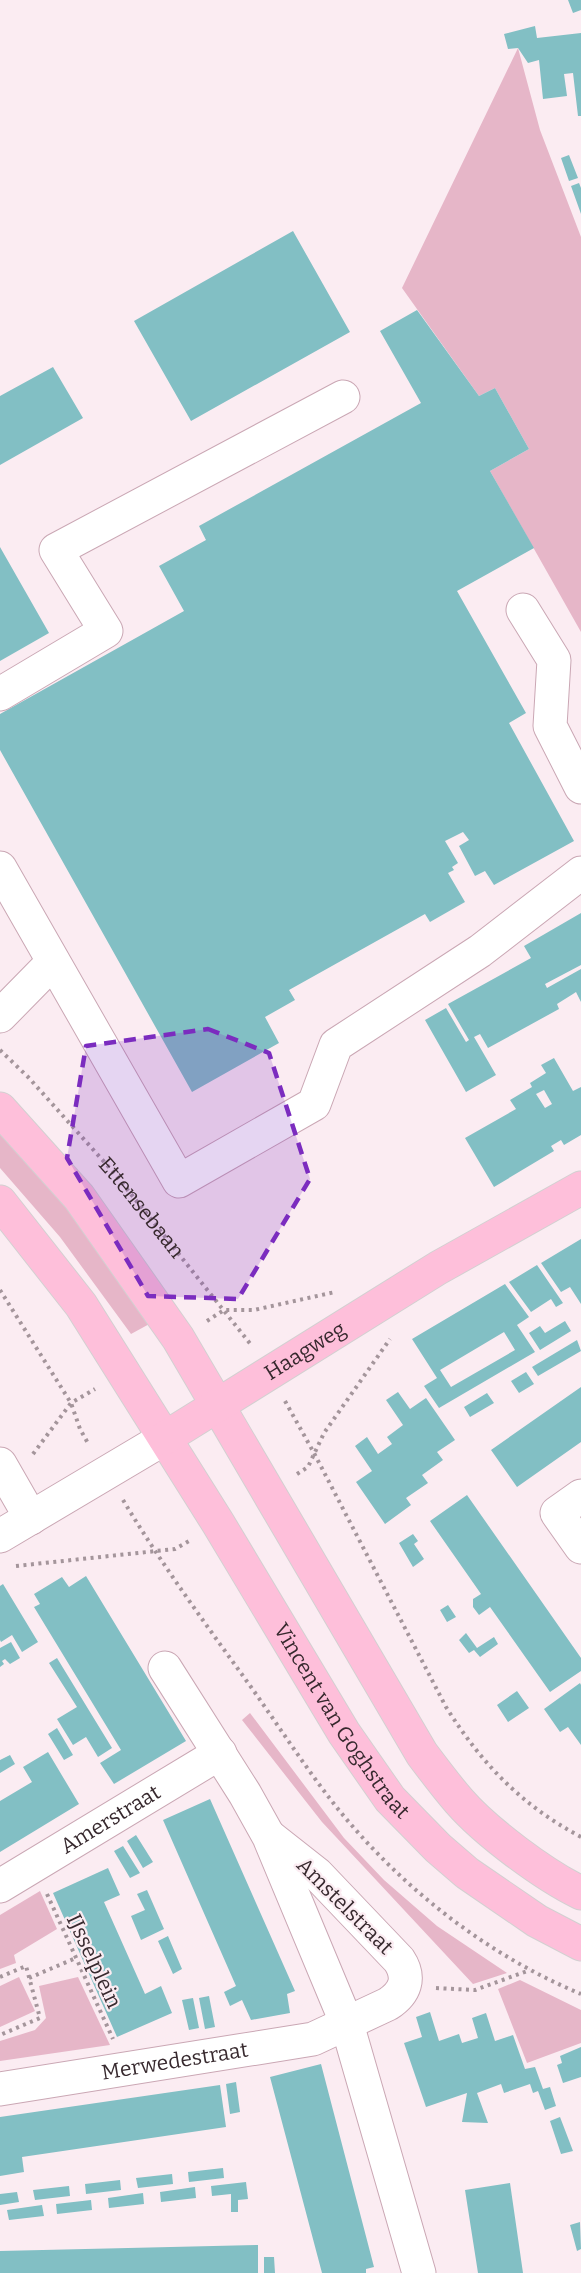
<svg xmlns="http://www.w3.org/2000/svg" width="581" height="2273" font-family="Bitter,serif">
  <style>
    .green { fill: #e6b6c8 }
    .building { fill: #82bfc4; fill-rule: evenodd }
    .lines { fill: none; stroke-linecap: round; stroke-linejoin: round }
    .minor-casing { stroke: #caa7b4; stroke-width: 35 }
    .major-casing { stroke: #d3d0d1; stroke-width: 35 }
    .path { stroke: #a4959b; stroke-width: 4; stroke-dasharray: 3 4.5; stroke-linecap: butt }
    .minor { stroke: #fff; stroke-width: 33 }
    .major { stroke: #febfda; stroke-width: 33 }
    .marked { fill: #7b2cbf; fill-opacity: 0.2; stroke: #7b2cbf; stroke-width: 4.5; stroke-dasharray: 12 8; stroke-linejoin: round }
    .labels { text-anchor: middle; stroke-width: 4.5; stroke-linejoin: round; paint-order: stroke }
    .street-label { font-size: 21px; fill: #37292e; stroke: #fbecf2 }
  </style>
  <rect width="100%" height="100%" fill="#fbecf2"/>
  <path class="green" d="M518,48l22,82 41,107v395l-91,-161 39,-22 -34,-61 -16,8 -77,-108z
    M0,1128l40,43 113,151 -22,12 -71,-97 -60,-69z
    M250,1713l94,125 40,42 53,46 70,47 -34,11 -151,-162 -80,-102z
    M40,1891l17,38 -43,26 2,8 -16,6v-54z
    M19,1977l16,34 -35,16v-41z
    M78,1977l32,68 -110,16v-20l35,-11 11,-12 -7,-32z
    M520,1980l61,30v33l-54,20 -29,-74z"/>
  <path class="building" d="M568,0h13v10l-8,3z
    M535,26l2,12 44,-5v83h-3l-5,-43 -9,1 3,22 -24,3 -4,-39 -11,3 -10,-15 -10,1 -4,-15z
    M569,155l9,23 -9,3 -8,-23z
    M579,183l2,5v26l-10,-28z
    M293,231l57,101 -159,89 -57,-100z
    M417,310l62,86 16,-8 34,61 -39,22 44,77 -77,43 69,122 -17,10 65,118 -80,44 -9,-14 -10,5 -16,-30 10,-6 -6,-8 -18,9 13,22 -6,4 2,3 -6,3 17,29 -35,20 -5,-8 -136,76 6,10 -30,17 14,26 -87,49 -192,-342v-36l184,-103 -25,-45 47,-26 -7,-14 222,-123 -41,-72z
    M53,367l30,51 -83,47v-69z
    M0,547l49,86 -49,28z
    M581,913v52l-36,19 2,4 34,-19v33l-5,-10 -3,2 -16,10 2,5 -71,39 -8,-14 -6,3 22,38 -30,17 -41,-72 21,-12 20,34 3,-2 -21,-36 83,-46 -7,-12z
    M554,1058l19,33 8,-4v48l-17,10 -3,-5 -10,6 3,5 -60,36 -29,-49 51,-29 -6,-9 22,-13 -2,-4 16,-10 -5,-8zM544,1090l8,14 -7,4 -9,-14z
    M581,1239v65l-11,-17 -9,5 -20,-29z
    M537,1265l26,38 -7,4 -5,-8 -20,13 -22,-30z
    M505,1284l24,33 -12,8 18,27 -96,56 -15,-22 13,-8 -25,-39zM504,1332l11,18 -64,37 -11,-17z
    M565,1321l6,10 -31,19 -11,-17 11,-7 5,7z
    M577,1340l4,11 -43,25 -6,-9z
    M526,1372l8,12 -15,9 -8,-12z
    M581,1387v55l-64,45 -26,-37z
    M398,1392l12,17 16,-11 29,42 -18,12 6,8 -21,15 6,8 -22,15 5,7 -26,19 -29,-42 16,-11 -17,-25 12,-9 11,17 14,-10 -5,-7 16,-12 -17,-25z
    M487,1393l7,10 -24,14 -6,-10z
    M467,1495l114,163v13l-31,21 -60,-85 -11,8 -6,-8v-8l8,-5 -51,-73z
    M413,1534l5,7 -4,3 10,15 -11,8 -14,-24z
    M86,1576l100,165 -72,43 -14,-21 21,-13 -87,-143 6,-3 -6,-10 28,-17 7,10z
    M3,1584l35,58 -16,10 -10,-17 -11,7 -1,-2v-54z
    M448,1605l8,12 -9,5 -7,-12z
    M466,1633l11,15 17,-11 4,7 -18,13 -6,-7 -5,3 -10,-13z
    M11,1642l9,16 -10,6 -5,-5 -3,2 2,3 -4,3v-19z
    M57,1658l55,90 -14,9 -12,-20 -13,8 -16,-26 20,-12 -28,-44z
    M580,1683l1,2v60l-13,-18 -8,5 -16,-23z
    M517,1691l12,17 -21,14 -11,-17z
    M57,1728l16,27 -9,5 -16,-26z
    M48,1752l31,52 -79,48v-51l32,-19 -9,-15z
    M10,1755l5,9 -15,9v-13z
    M210,1799l85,192 -8,3 3,19 -39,7 -9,-20 -12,6 -6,-14 12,-6 -73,-166z
    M136,1835l17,27 -10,6 -16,-27z
    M123,1846l17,27 -10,5 -16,-27z
    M108,1868l12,27 -16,7 41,92 16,-8 11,27 -55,24 -64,-144z
    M147,1890l17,39 -23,11 -10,-24 14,-6 -8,-16z
    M168,1936l14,33 -9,5 -15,-33z
    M209,1996l6,31 -10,2 -6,-31z
    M193,1998l6,30 -10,2 -7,-30z
    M430,2012l9,29 20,-7 3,9 16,-5 -6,-20 14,-5 9,28 18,-6 12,34 10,-2 8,22 7,-2 6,19 -11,4 -7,-19 -5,2 -3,-9 -26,9 -3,-9 -24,9 11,30 -26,-1 5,-29 -41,14 -22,-64 18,-6 -6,-20z
    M581,2047v30l-18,6 -6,-18 5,-2 -2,-7z
    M321,2064l53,203 -8,2v4h-44l-52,-196z
    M236,2082l4,30 -10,2 -4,-30z
    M220,2085l6,42 -204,30 2,15 -24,4v-59z
    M560,2117l13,34 -12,3 -11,-33z
    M223,2168l1,10 -35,4 -1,-10z
    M172,2174l1,10 -35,4 -2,-10z
    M120,2180l1,10 -35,4 -1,-10z
    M246,2182l2,17 -10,1v12h-7v-18l-19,2 -1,-10z
    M510,2183l13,90h-45l-13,-83z
    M69,2186l1,10 -35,4 -2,-10z
    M195,2187l1,11 -35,4 -1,-10z
    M17,2192l2,10 -19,3v-11z
    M143,2193l1,11 -35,4 -1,-10z
    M91,2200l1,10 -35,4 -1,-10z
    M42,2205l2,11 -35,4 -2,-10z
    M580,2222l1,27 -4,2 -7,-26z
    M258,2245v28h-258v-22z
    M264,2257h10l1,16h-11z"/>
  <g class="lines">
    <g class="minor-casing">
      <g id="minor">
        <path d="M523,610l31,50 -4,66 31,61"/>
        <path d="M0,694l106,-63 -50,-81 287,-153"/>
        <path d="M0,868l179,313 135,-77 22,-59 144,-94 101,-78"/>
        <path d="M0,1016l53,-54"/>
        <path d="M0,1464l31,54"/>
        <path d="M581,1496l-24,17 24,34"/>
        <path d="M0,1536l165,-98"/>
        <path d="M165,1668l80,126 24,43 78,187 72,249"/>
        <path id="s2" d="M0,1886l220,-133"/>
        <path id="s3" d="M0,2089l313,-50 75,-35c17,-11 23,-26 11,-44l-82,-86 -47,-37"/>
      </g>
    </g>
    <g class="major-casing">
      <g id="major">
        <path d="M0,1109l79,88 99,141 244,416c12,16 24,32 37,47 27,31 85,74 122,92"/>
        <path id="s4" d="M0,1202l81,103 137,218 126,210 46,66 48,49 29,25 70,48 44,23"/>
        <path id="s5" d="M165,1438l273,-170 143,-80"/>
      </g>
    </g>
    <g class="path">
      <path id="s1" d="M0,1050l29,28 86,96 137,172"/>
      <path d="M0,1290l71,113 9,26 9,16"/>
      <path d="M207,1321l17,-11h30l81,-18"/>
      <path d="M285,1401l29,52 132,254c36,57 75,98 135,130"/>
      <path d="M33,1454l38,-51 24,-14"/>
      <path d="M297,1474l11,-7 16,-34 66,-94"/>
      <path d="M123,1500c39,65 84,126 128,187 29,41 56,83 87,122 64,79 149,146 243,185"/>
      <path d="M16,1566l159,-17 16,-9"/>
      <path d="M47,1894l66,145"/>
      <path d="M0,1977l26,-11 14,52 -40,17"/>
      <path d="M29,1978l47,-20"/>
      <path d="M436,1988l39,2 55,-20"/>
    </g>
    <use href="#minor" class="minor"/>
    <use href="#major" class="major"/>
  </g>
  <path class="marked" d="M208,1029l61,24 41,126 -72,120 -90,-3 -81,-138 19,-112z"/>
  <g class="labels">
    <g class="street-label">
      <text dy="7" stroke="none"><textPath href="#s1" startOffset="212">Ettensebaan</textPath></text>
      <text dy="7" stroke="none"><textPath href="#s5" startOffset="165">Haagweg</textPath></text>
      <text dy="7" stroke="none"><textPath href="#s4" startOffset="622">Vincent van Goghstraat</textPath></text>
      <text dy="7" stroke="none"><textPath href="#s2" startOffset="129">Amerstraat</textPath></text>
      <text transform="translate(345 1906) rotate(45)" y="7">Amstelstraat</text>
      <text transform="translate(94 1961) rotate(65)" y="7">IJsselplein</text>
      <text dy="7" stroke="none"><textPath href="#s3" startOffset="177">Merwedestraat</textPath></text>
    </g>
  </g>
</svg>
